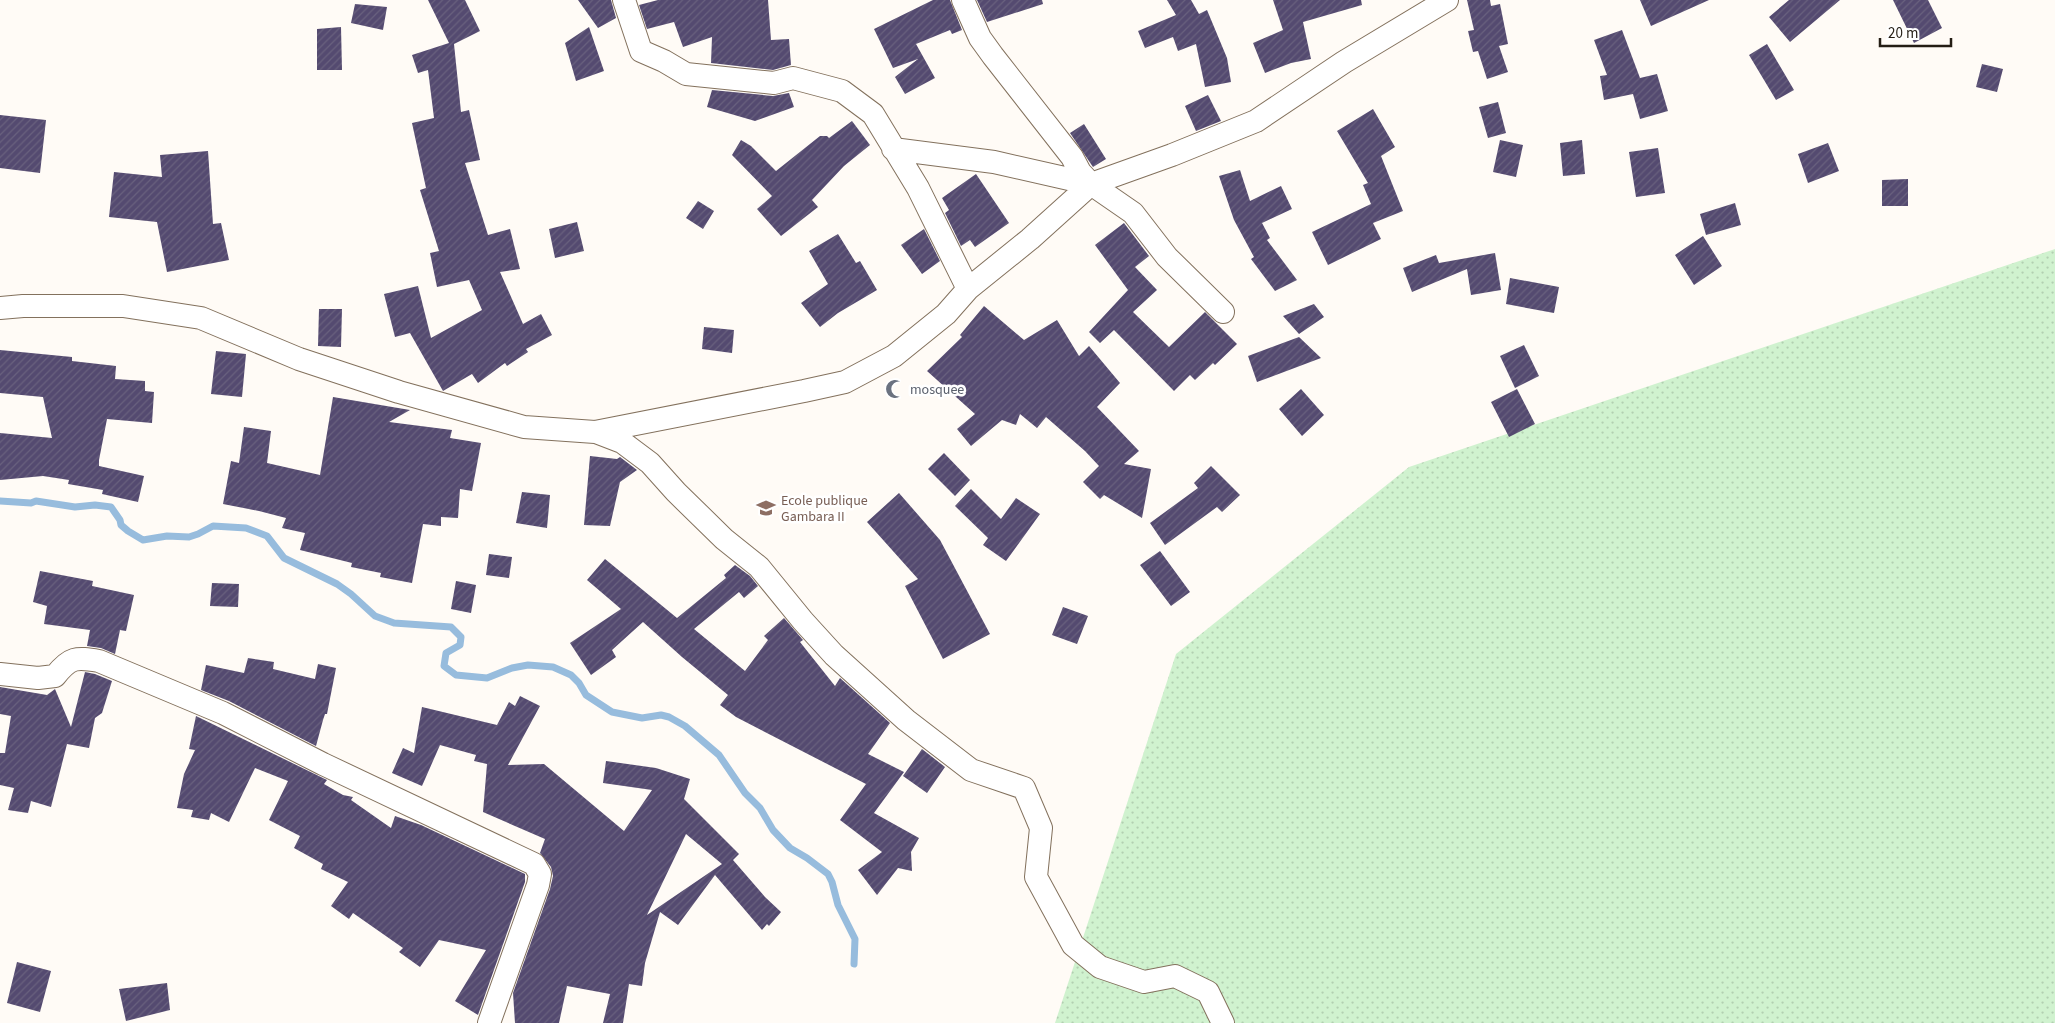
<svg xmlns="http://www.w3.org/2000/svg" width="2055" height="1023" font-family="'Source Sans 3',sans-serif">
  <style>
    .grass { fill: url(#grass-dots) }
    .lines { fill: none; stroke-linecap: round; stroke-linejoin: round }
    .stream { stroke: #97bcdd; stroke-width: 7 }
    .building { fill: url(#building-hatch); fill-rule: evenodd }
    .minor-casing { stroke: #83715d; stroke-width: 24 }
    .minor { stroke: #fff; stroke-width: 22 }
    .labels { text-anchor: middle; stroke-width: 5; stroke-linejoin: round; paint-order: stroke }
    .worship-label { font-size: 14px; fill: #5b616d; stroke: #fff; text-anchor: start }
    .education-label { font-size: 14px; fill: #785e54; stroke: #fff; text-anchor: start }
  </style>
  <defs>
    <pattern id="grass-dots" width="8" height="8" patternUnits="userSpaceOnUse" patternTransform="scale(1.25)"><rect width="8" height="8" fill="#d0f2cf"/><path d="M2 2h.1M6 6h.1" fill="none" stroke="#b2cfb1" stroke-width="1.8" stroke-linecap="round"/></pattern>
    <pattern id="building-hatch" width="6" height="6" patternUnits="userSpaceOnUse" patternTransform="scale(1.25)"><rect width="6" height="6" fill="#544a70"/><path d="M-1 1l2-2M0 6l6-6M5 7l2-2" fill="none" stroke="#69617e"/></pattern>
  </defs>
  <rect width="100%" height="100%" fill="#fffbf6"/>
  <path class="grass" d="M2055,249v774h-1000l121,-369 233,-187z"/>
  <g class="lines">
    <path class="stream" d="M0,501l31,2 5,-2 39,6 20,-2 16,2 9,13 1,5 7,6 15,9 24,-4 22,1 9,-3 15,-8 33,2 21,8 17,22 53,26 14,10 24,22 19,7 57,4 10,10 -1,8 -14,8 -2,13 12,9 31,3 25,-10 16,-3 25,2 18,8 8,8 7,12 26,17 30,6 19,-3 8,2 16,9 34,29 26,38 15,15 13,22 17,18 17,10 21,16 4,8 6,23 17,34 -1,25"/>
  </g>
  <path class="building" d="M428,0h37l15,31 -26,13 7,68 8,-2 11,50 -15,3 23,72 22,-6 10,40 -20,3 23,52 18,-10 11,21 -26,14 2,3 -21,14 -2,-3 -27,20 -6,-9 -29,17 -33,-58 -15,4 -11,-43 34,-8 13,52 51,-28 -13,-30 -32,7 -7,-34 9,-2 -19,-61 6,-2 -14,-65 22,-5 -6,-48 -10,3 -6,-18 37,-12z
    M578,0h33l5,18 -18,10z
    M658,0h110l3,40 18,-1 2,26 -18,5 -62,-7 1,-26 -29,10 -9,-25 -27,7 -8,-24z
    M933,0h17l12,30 -10,4 -2,-4 -34,14 19,34 -30,16 -10,-17 23,-18 -25,9 -19,-39z
    M977,0h65l1,4 -56,18z
    M1167,0h24l8,14 8,-4 20,48 4,24 -26,5 -9,-43 -18,7 -5,-14 -28,11 -7,-17 38,-16z
    M1273,0h88l1,5 -59,17 8,37 -20,4 -26,10 -12,-30 30,-13z
    M1467,0h23l1,6 9,-2 8,40 -9,2 9,26 -21,7 -9,-28 -5,1 -5,-21 6,-1z
    M1640,0h69l-58,26z
    M1789,0h51l-50,42 -21,-25z
    M1893,0h35l14,28 -28,15z
    M355,4l32,3 -4,23 -32,-7z
    M341,27l1,43h-25v-41z
    M589,27l15,44 -28,10 -11,-38z
    M1622,30l18,48 17,-4 11,37 -28,8 -7,-25 -29,6 -4,-24 7,-1 -13,-35z
    M1767,44l27,46 -18,10 -27,-45z
    M1982,64l21,5 -6,23 -21,-5z
    M712,90l61,6 16,-3 5,14 -39,14 -48,-14z
    M1208,95l13,26 -25,10 -11,-25z
    M1498,102l8,31 -18,5 -9,-31z
    M1373,109l22,38 -14,9 22,55 -30,12 8,16 -53,26 -16,-33 59,-28 -8,-19 5,-2 -31,-52z
    M0,115l46,5 -6,53 -40,-5z
    M852,121l18,24 -26,21 -32,34 6,7 -37,29 -24,-27 15,-13 -40,-41 9,-15 10,6 25,25 44,-35h7l2,2z
    M1084,124l22,35 -13,8 -23,-34z
    M1500,140l23,5 -7,32 -23,-5z
    M1582,140l3,34 -22,2 -3,-33z
    M1828,143l11,28 -31,12 -10,-29z
    M1658,148l7,45 -29,4 -7,-45z
    M208,151l5,73 8,-1 8,37 -62,12 -10,-50 -48,-5 5,-45 48,5 -2,-22z
    M1240,170l10,31 31,-15 11,23 -30,14 8,15 -3,2 30,40 -22,11 -24,-32 3,-2 -20,-37 -15,-44z
    M976,174l33,49 -34,24 -5,-7 -9,6 -16,-33 4,-3 -7,-12z
    M1908,179v27h-26v-26z
    M698,201l16,10 -11,18 -17,-11z
    M1735,203l6,22 -35,10 -6,-21z
    M577,222l7,29 -29,7 -6,-29z
    M1124,223l25,33 -14,11 22,23 -24,22 36,35 36,-35 32,32 -22,21 -2,-2 -18,17 -5,-5 -16,16 -60,-61 -14,13 -11,-11 39,-42 -33,-45z
    M924,229l16,32 -18,13 -21,-29z
    M838,234l18,29 4,-2 17,29 -39,23 -18,14 -19,-24 27,-19 -19,-33z
    M1703,236l19,30 -28,19 -19,-30z
    M1495,253l6,37 -30,5 -4,-26 -55,23 -9,-24 33,-13 3,8z
    M1510,278l49,9 -5,26 -48,-9z
    M1314,304l10,13 -25,17 -16,-18z
    M984,306l40,34 33,-20 22,36 10,-10 31,37 -23,24 42,44 -15,13 27,5 -9,49 -38,-23 -4,4 -17,-17 16,-16 -14,-15 -39,-34 -9,11 -17,-14 -4,11 -14,-5 -31,26 -14,-17 18,-15 -48,-43 35,-34 -2,-2z
    M319,309h23l-1,38 -23,-1z
    M704,327l30,3 -2,23 -30,-4z
    M1299,337l22,21 -64,24 -9,-26z
    M1524,345l15,31 -24,12 -15,-32z
    M0,350l72,7v4l44,5 -1,13 30,2v10l9,1 -2,31 -45,-4 -8,41v6l45,10 -6,26 -36,-8 1,-4 -35,-6 1,-4 -26,-4 -43,4v-47l52,5 -9,-41 -43,-4z
    M216,351l30,3 -4,43 -31,-3z
    M1301,389l23,26 -22,21 -23,-27z
    M1517,389l18,35 -26,13 -18,-35z
    M333,397l77,13 -21,12 63,8 -2,8 31,5 -9,48 -12,-2 -2,29 -17,-1v9l-18,-2 -11,59 -32,-6 1,-4 -30,-6 1,-4 -52,-13 5,-17 -23,-5 4,-10 -27,-7 -36,-7 8,-43 8,2 5,-36 27,4 -4,32 53,12z
    M944,453l26,27 -15,16 -27,-27z
    M590,456l27,3 3,-2 17,13 -17,12 -10,44 -26,-1z
    M1211,466l29,29 -18,17 -5,-5 -52,38 -15,-22 48,-35 -4,-5z
    M971,489l30,30 15,-21 24,16 -34,47 -23,-16 5,-7 -33,-32z
    M522,492l28,3 -3,33 -31,-5z
    M899,493l41,47 50,94 -47,25 -38,-73 13,-7 -51,-57z
    M1160,551l30,41 -19,14 -31,-41z
    M489,554l23,3 -3,21 -23,-3z
    M605,559l72,59 49,-40 -2,-3 11,-10 15,11 8,10 -14,12 -5,-6 -45,37 51,42 23,-31 -4,-4 20,-18 19,22 -3,2 35,44 5,-8 50,45 -22,31 36,18 -30,41 45,25 -8,14 1,19 -14,-3 -21,27 -19,-25 24,-18 -42,-32 26,-36 -130,-67 -16,-12 8,-10 -46,-38 -39,-35 -31,28 4,7 -25,18 -21,-32 51,-34 -34,-29z
    M40,571l53,10 -1,5 42,9 -8,36 -6,-1 -5,24 -14,-6 -14,-2 3,-16 -46,-6 3,-18 -14,-4z
    M456,581l20,4 -5,28 -20,-4z
    M212,583l27,1 -1,23 -28,-1z
    M1063,607l25,9 -11,28 -25,-9z
    M248,658l26,4 -1,7 42,10 3,-15 18,4 -9,46h-2l-2,6 -7,26 -87,-45 -28,-11 5,-25 38,8z
    M85,672l10,2 17,7 -10,32 -7,5 -6,30 -22,-4 -16,63 -20,-6 -3,12 -20,-3 6,-22 -14,-3v-32h5l6,-37 -11,-2v-27l47,8 8,-6 16,38z
    M520,696l20,10 -32,59 36,-1 80,67 28,-41 -49,-7 3,-22 50,7 34,11 -6,20 55,55 -6,6 32,37 16,15 -12,14 -2,-2 -5,6 -47,-55 -37,50 -18,-13 -15,51 -3,23 -13,-2 -6,39h-20l7,-29 -43,-8 -8,37h-44l-2,-30 37,-104 3,-13 -2,-9 -11,-14 5,-14 -62,-27 4,-48 -13,-3 2,-6 -36,-10 -18,41 -30,-13 11,-25 11,5 8,-46 75,18 12,-23 6,4zM686,834l36,30 -75,51z
    M196,716l131,64 -3,4 19,11 10,2 -2,3 40,28 4,-12 26,9 104,49v8l-47,133 -23,-14 31,-51 -47,-10 -19,27 -21,-15 4,-4 -50,-35 -4,6 -18,-13 17,-24 -27,-13 2,-5 -29,-16 6,-12 -31,-16 19,-39 -33,-13 -26,54 -18,-9 -2,7 -18,-3 2,-7 -16,-2 7,-34 11,-24 -6,-1z
    M922,749l23,18 -18,26 -24,-17z
    M17,962l34,9 -11,41 -33,-9z
    M167,983l3,27 -44,11 -7,-32z"/>
  <g class="lines">
    <g class="minor-casing">
      <path id="minor" d="M624,0l17,51 23,10 22,13 88,9 19,-5 49,13 31,23 45,74 50,101
        M893,149l101,13 97,22 -11,-12 -8,-15 -79,-101 -13,-18 -17,-38
        M1091,184l42,29 34,44 56,55
        M0,308l23,-2h100l78,12 98,41 100,33 125,35 71,5 209,-41 41,-9 49,-26 52,-42 22,-25 62,-50 61,-55 81,-29 84,-34 88,-59 103,-62
        M596,432l26,10 28,21 26,29 48,47 35,28 44,54 31,34 72,65 65,50 53,18 17,40 -5,49 37,68 27,22 44,15 31,-6 33,16 15,31
        M0,674l38,4 17,-2c15,-19 21,-19 44,-15l124,52 100,51 211,100 6,10 -2,11 -49,138"/>
    </g>
    <use href="#minor" class="minor"/>
  </g>
  <defs>
    <g id="mosque-bare" transform="scale(1.5)"><path d="M3.5-4.9A6 6 0 1 0 3.5 4.9A5 5 0 1 1 3.5-4.9Z" fill="#6b7280" stroke="#fff" stroke-width="2.5" paint-order="stroke"/></g>
    <g id="school-bare" transform="scale(1.5)"><path d="M0-5L7-2L0 1L-7-2ZM-4 1L0 2.5L4 1V4Q0 6-4 4Z" fill="#8d6e63" stroke="#fff" stroke-width="2.5" paint-order="stroke"/></g>
  </defs>
  <g fill-rule="evenodd">
    <use href="#mosque-bare" x="895" y="389"/>
    <use href="#school-bare" x="766" y="508"/>
  </g>
  <g class="labels">
    <g class="worship-label">
      <text x="910" y="394">mosquee</text>
    </g>
    <g class="education-label">
      <text x="781" y="505">Ecole publique<tspan x="781" dy="16">Gambara II</tspan></text>
    </g>
  </g>
  <path d="M1880 38v8h71v-8" fill="none" stroke="#241d14" stroke-width="2.5"/>
  <text x="1888" y="38" font-size="15" fill="#241d14" stroke="#ffffff" stroke-width="4" paint-order="stroke">20 m</text>
</svg>
